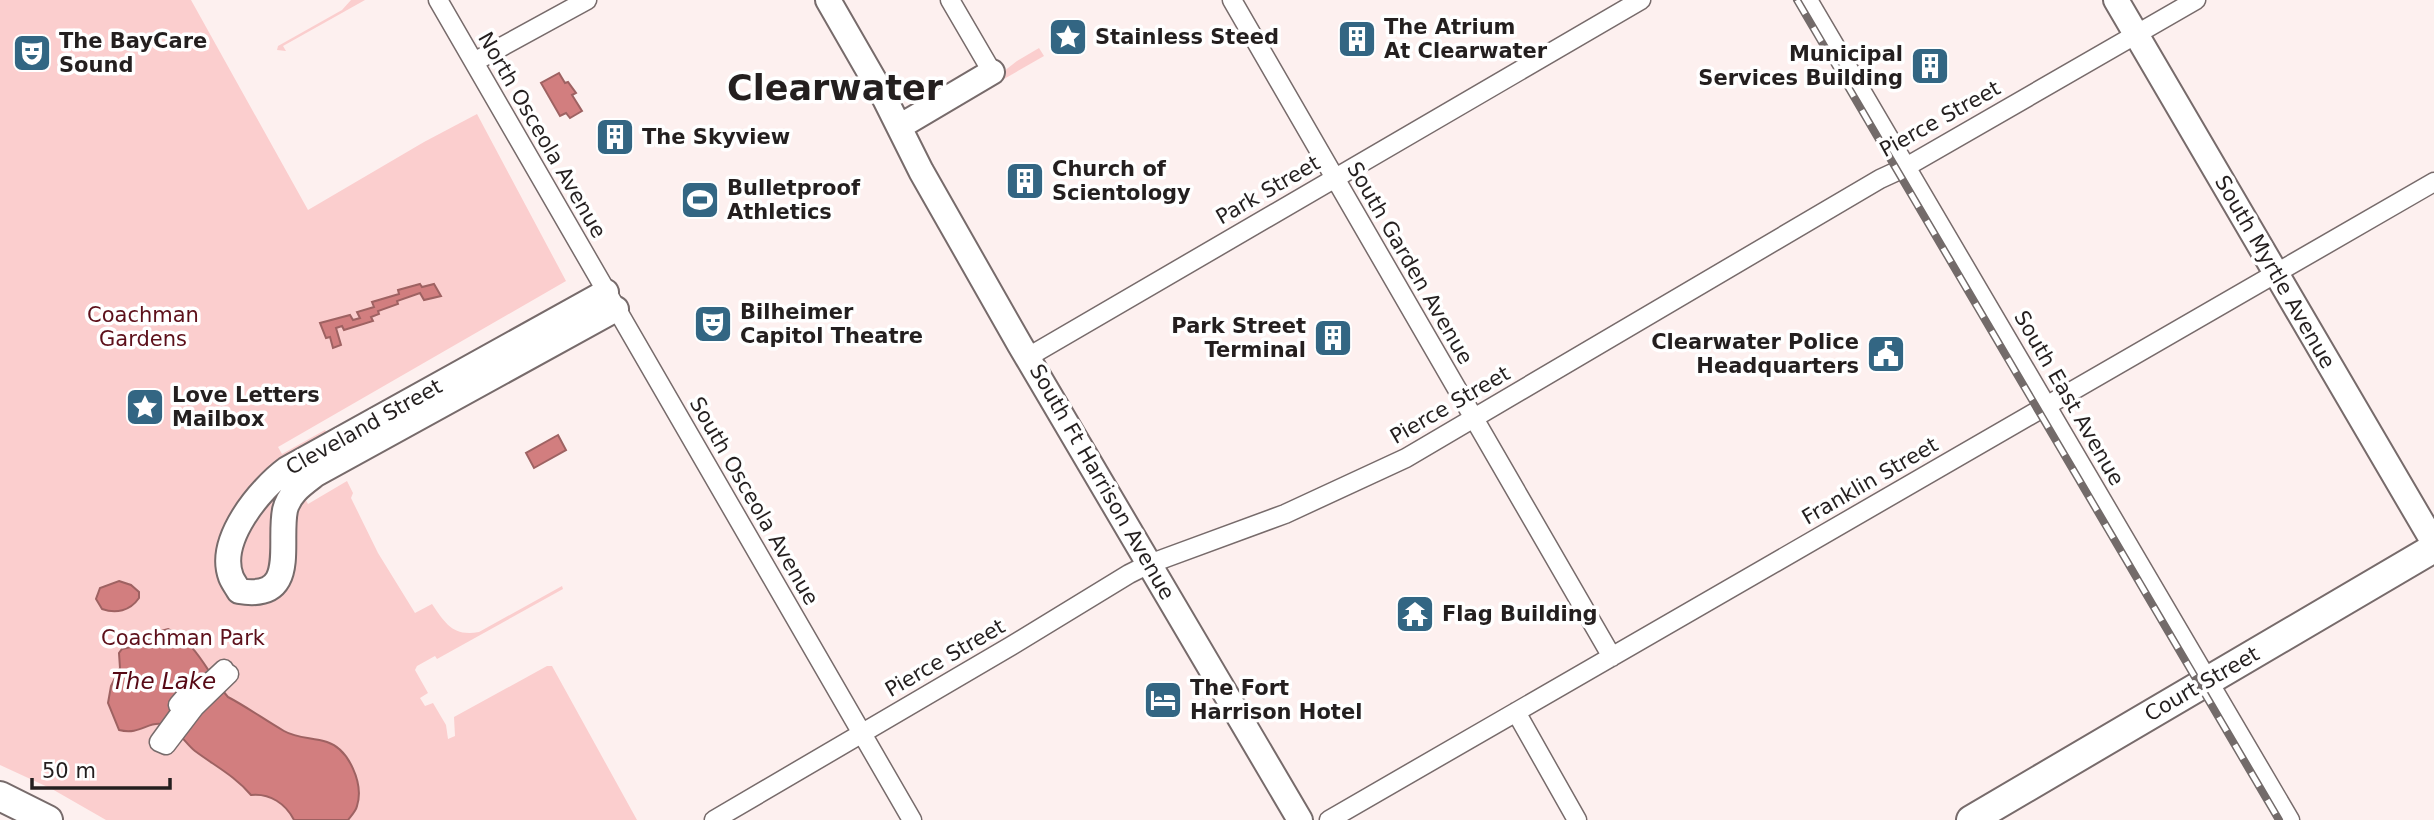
<svg xmlns="http://www.w3.org/2000/svg" width="2434" height="820" font-family="'DejaVu Sans',sans-serif">
  <style>
    .green { fill: #fbcece }
    .water { fill: #d27e7f; stroke: #9e6262; stroke-width: 2 }
    .lines { fill: none; stroke-linecap: round; stroke-linejoin: round }
    .street-casing { stroke: #776b6b; stroke-width: 21 }
    .secondary-casing { stroke: #776b6b; stroke-width: 28 }
    .primary-casing { stroke: #776b6b; stroke-width: 32 }
    .street { stroke: #fff; stroke-width: 18 }
    .secondary { stroke: #fff; stroke-width: 24 }
    .primary { stroke: #fff; stroke-width: 28 }
    .rail-casing { stroke: #736b6a; stroke-width: 8 }
    .rail { stroke: #fff; stroke-width: 5; stroke-dasharray: 16; stroke-linecap: butt }
    .labels { text-anchor: middle; stroke-width: 7; stroke-linejoin: round; paint-order: stroke }
    .poi-label { font-size: 21px; font-weight: bold; fill: #241f1f; stroke: #fff; text-anchor: start }
    .street-label { font-size: 21px; fill: #241f1f; stroke: #fff }
    .park-label { font-size: 21px; fill: #5d101a; stroke: #fff }
    .water-label { font-size: 23px; font-style: italic; fill: #570915; stroke: #fff }
    .town-label { font-size: 35px; font-weight: bold; fill: #241f1f; stroke: #fff }
  </style>
  <rect width="100%" height="100%" fill="#fdf0ef"/>
  <path class="green" d="M0,0h191l117,210 116,-68 53,-28 89,167 -288,166 4,7 43,-24 3,5 -34,44 14,25 39,-23 6,12 -2,5 27,55 37,60 17,-9c13,19 21,33 47,28l83,-46 1,3 -126,70 -2,-3 -18,10 -2,4 13,23 -8,5 5,8 8,-3 13,22 2,14 7,-3 -1,-19 93,-51h5l85,154h-531l-54,-31 -52,-24z
    M351,0h14l-82,46 3,5 -9,-1 1,-4 64,-36z
    M1039,48l5,8 -61,35 -2,-2 36,-28z"/>
  <path class="water" d="M559,73l6,10 3,-1 8,11 -4,2 10,16 -12,7 -4,-5 -6,3 -19,-33z
    M420,284l2,3 12,-3 7,12 -17,4 -4,-7 -23,8 1,3 -20,7 1,3 -8,3 2,4 -29,9 -2,-4 -6,2 5,17 -8,3 -3,-11 -4,1 -6,-15 30,-8 3,5 7,-2 -3,-6 17,-5 -2,-5 27,-8 -1,-4z
    M558,435l8,15 -32,18 -8,-15z
    M119,581l12,4 8,7v6c-9,13 -23,16 -37,11l-6,-10 4,-11z
    M168,629c32,17 37,42 60,68 19,10 37,23 56,34 14,8 28,6 43,11 22,7 37,42 30,64 -1,5 -6,10 -9,14h-54c-8,-16 -24,-27 -43,-25 -16,-19 -36,-29 -56,-44 -11,-9 -18,-24 -34,-27 -14,-2 -21,11 -42,6l-11,-27 3,-17 9,-18 -1,-15 3,-4 18,-4 21,-14z"/>
  <g class="lines">
    <g class="street-casing">
      <path id="street" d="M438,0l474,820
        M950,0l42,72
        M1232,0l380,657
        M1808,0l482,820
        M474,62l113,-62
        M1028,357l613,-357
        M224,669l-28,26 -5,-5 -13,15 5,4 -24,33 7,3 29,-38 34,-33
        M1516,712l61,108
        M714,820l297,-174 118,-72 20,-10 136,-50 121,-56 474,-279 26,-12 290,-167
        M1329,820l1105,-638"/>
    </g>
    <g class="secondary-casing">
      <path id="secondary" d="M828,0l57,99 36,72 99,174 280,475
        M2116,0l318,543
        M899,127l93,-55
        M606,292l-319,177c-27,20 -70,71 -56,108 2,5 6,10 8,14 60,10 39,-46 46,-81 4,-17 18,-26 31,-36l300,-165"/>
    </g>
    <g class="primary-casing">
      <path id="primary" d="M0,796l48,24
        M1971,820l463,-272"/>
    </g>
    <use href="#street" class="street"/>
    <use href="#secondary" class="secondary"/>
    <use href="#primary" class="primary"/>
    <g class="rail-casing">
      <path id="rail" d="M1797,0l482,820"/>
    </g>
    <use href="#rail" class="rail"/>
  </g>
  <defs>
    <g id="sight-square" transform="scale(2.0125)"><rect x="-9" y="-9" width="18" height="18" rx="4" fill="#336683" stroke="#fff"/><path d="M0-6L1.8-2.2L6-1.7L2.9 1.2L3.7 5.4L0 3.3L-3.7 5.4L-2.9 1.2L-6-1.7L-1.8-2.2Z" fill="#fff"/></g>
    <g id="building-square" transform="scale(2.0125)"><rect x="-9" y="-9" width="18" height="18" rx="4" fill="#336683" stroke="#fff"/><path d="M-4-6H4V6H1V3H-1V6H-4ZM-2.5-4.3h1.7v1.8h-1.7ZM.8-4.3h1.7v1.8H.8ZM-2.5-1h1.7V.8h-1.7ZM.8-1h1.7V.8H.8Z" fill="#fff"/></g>
    <g id="theatre-square" transform="scale(2.0125)"><rect x="-9" y="-9" width="18" height="18" rx="4" fill="#336683" stroke="#fff"/><path d="M-5-5.5Q0-4 5-5.5V0Q5 5 0 6Q-5 5-5 0ZM-3.3-2.5H-1v1.5H-3.3ZM1-2.5H3.3v1.5H1ZM-2.8 1Q0 5.5 2.8 1Z" fill="#fff"/></g>
    <g id="stadium-square" transform="scale(2.0125)"><rect x="-9" y="-9" width="18" height="18" rx="4" fill="#336683" stroke="#fff"/><path d="M0-5a6.5 5 0 1 0 0 10a6.5 5 0 1 0 0-10ZM-3.5-1.8h7v3.6h-7Z" fill="#fff"/></g>
    <g id="civic-square" transform="scale(2.0125)"><rect x="-9" y="-9" width="18" height="18" rx="4" fill="#336683" stroke="#fff"/><path d="M-.6-6.5H3V-4.5H.6V-3L4-1V1h2V6H-6V1h2V-1L-.6-3ZM-1.2 2.5V6h2.4V2.5Z" fill="#fff"/></g>
    <g id="temple-square" transform="scale(2.0125)"><rect x="-9" y="-9" width="18" height="18" rx="4" fill="#336683" stroke="#fff"/><path d="M0-6L5-2H3V0L6.5 2.5H4V6H1.5V3h-3V6H-4V2.5H-6.5L-3 0V-2H-5Z" fill="#fff"/></g>
    <g id="hotel-square" transform="scale(2.0125)"><rect x="-9" y="-9" width="18" height="18" rx="4" fill="#336683" stroke="#fff"/><path d="M-6-4.5h1.5V1H6V5H4.5V3h-9V5H-6ZM-4 0a1.8 1.8 0 1 1 3.6 0ZM.5 0V-2.5h3Q6-2.5 6 0Z" fill="#fff"/></g>
  </defs>
  <g fill-rule="evenodd">
    <use href="#sight-square" x="1068" y="37"/>
    <use href="#building-square" x="1357" y="39"/>
    <use href="#theatre-square" x="32" y="53"/>
    <use href="#building-square" x="1930" y="66"/>
    <use href="#building-square" x="615" y="137"/>
    <use href="#building-square" x="1025" y="181"/>
    <use href="#stadium-square" x="700" y="200"/>
    <use href="#theatre-square" x="713" y="324"/>
    <use href="#building-square" x="1333" y="338"/>
    <use href="#civic-square" x="1886" y="354"/>
    <use href="#sight-square" x="145" y="407"/>
    <use href="#temple-square" x="1415" y="614"/>
    <use href="#hotel-square" x="1163" y="700"/>
  </g>
  <g class="labels">
    <g class="poi-label">
      <text x="1384" y="34">The Atrium<tspan x="1384" dy="24">At Clearwater</tspan></text>
      <text x="1095" y="44">Stainless Steed</text>
      <text x="59" y="48">The BayCare<tspan x="59" dy="24">Sound</tspan></text>
      <text x="1903" y="61" text-anchor="end">Municipal<tspan x="1903" dy="24">Services Building</tspan></text>
      <text x="642" y="144">The Skyview</text>
      <text x="1052" y="176">Church of<tspan x="1052" dy="24">Scientology</tspan></text>
      <text x="727" y="195">Bulletproof<tspan x="727" dy="24">Athletics</tspan></text>
      <text x="740" y="319">Bilheimer<tspan x="740" dy="24">Capitol Theatre</tspan></text>
      <text x="1306" y="333" text-anchor="end">Park Street<tspan x="1306" dy="24">Terminal</tspan></text>
      <text x="1859" y="349" text-anchor="end">Clearwater Police<tspan x="1859" dy="24">Headquarters</tspan></text>
      <text x="172" y="402">Love Letters<tspan x="172" dy="24">Mailbox</tspan></text>
      <text x="1442" y="621">Flag Building</text>
      <text x="1190" y="695">The Fort<tspan x="1190" dy="24">Harrison Hotel</tspan></text>
    </g>
    <g class="street-label">
      <text transform="translate(1940 119) rotate(-29)" y="7">Pierce Street</text>
      <text transform="translate(542 135) rotate(60)" y="7">North Osceola Avenue</text>
      <text transform="translate(1268 190) rotate(-30)" y="7">Park Street</text>
      <text transform="translate(1410 263) rotate(60)" y="7">South Garden Avenue</text>
      <text transform="translate(2275 272) rotate(60)" y="7">South Myrtle Avenue</text>
      <text transform="translate(2069 398) rotate(60)" y="7">South East Avenue</text>
      <text transform="translate(1450 405) rotate(-30)" y="7">Pierce Street</text>
      <text transform="translate(364 427) rotate(-29)" y="7">Cleveland Street</text>
      <text transform="translate(1870 481) rotate(-30)" y="7">Franklin Street</text>
      <text transform="translate(1102 482) rotate(60)" y="7">South Ft Harrison Avenue</text>
      <text transform="translate(754 501) rotate(60)" y="7">South Osceola Avenue</text>
      <text transform="translate(945 658) rotate(-30)" y="7">Pierce Street</text>
      <text transform="translate(2202 684) rotate(-30)" y="7">Court Street</text>
    </g>
    <g class="park-label">
      <text x="143" y="322">Coachman<tspan x="143" dy="24">Gardens</tspan></text>
      <text x="183" y="645">Coachman Park</text>
    </g>
    <g class="water-label">
      <text x="164" y="689">The Lake</text>
    </g>
    <g class="town-label">
      <text x="835" y="100">Clearwater</text>
    </g>
  </g>
  <path d="M32 778v10h138v-10" fill="none" stroke="#241f1f" stroke-width="3.5"/>
  <text x="42" y="778" font-size="21" fill="#241f1f" stroke="#ffffff" stroke-width="5" paint-order="stroke">50 m</text>
</svg>
